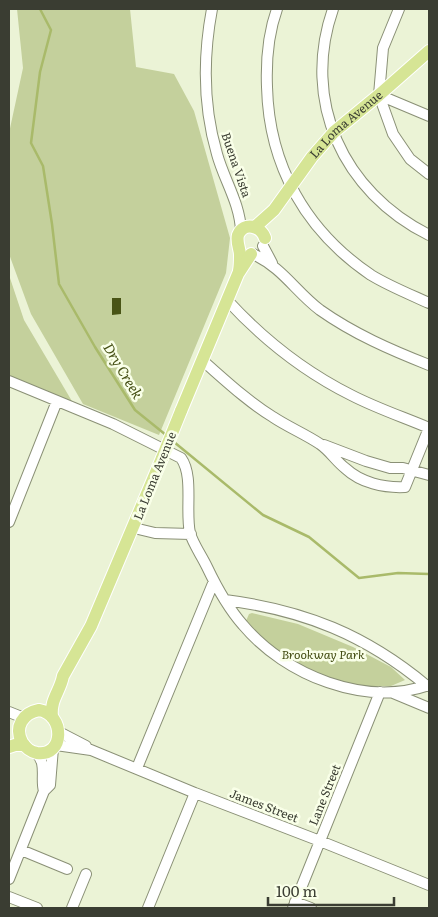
<svg xmlns="http://www.w3.org/2000/svg" width="438" height="917" font-family="Literata,serif">
  <style>
    .green { fill: #c4d09c }
    .lines { fill: none; stroke-linecap: round; stroke-linejoin: round }
    .stream { stroke: #a9ba6a; stroke-width: 2.5 }
    .building { fill: #495416 }
    .minor-casing { stroke: #8a9076; stroke-width: 12 }
    .major-casing { stroke: #fff; stroke-width: 14 }
    .minor { stroke: #fff; stroke-width: 10 }
    .major { stroke: #d6e595; stroke-width: 12 }
    .major-bridge-casing { stroke: #fff; stroke-width: 14; stroke-linecap: butt }
    .major-bridge { stroke: #d6e595; stroke-width: 12 }
    .labels { text-anchor: middle; stroke-width: 5; stroke-linejoin: round; paint-order: stroke }
    .street-label { font-size: 12px; fill: #3a3d32; stroke: #f9ffe8 }
    .park-label { font-size: 12px; font-style: italic; fill: #424c11; stroke: #f9ffe8 }
    .water-label { font-size: 14px; font-style: italic; fill: #454f14; stroke: #f9ffe8 }
  </style>
  <rect width="100%" height="100%" fill="#ebf3d6"/>
  <path class="green" d="M17,9h113l6,58 38,7 20,37 36,127 -4,35 -67,162 -76,-31 -52,-90 -22,-60v-121l14,-65z
    M9,275l15,45 52,88 -67,-27z
    M252,613l46,11 55,23 38,20 14,13 -14,6h-32l-21,-5 -40,-16 -39,-26 -13,-18 3,-7z"/>
  <g class="lines">
    <path class="stream" d="M40,9l11,21 -11,42 -9,71 12,23 9,58 7,60 36,63 40,63 31,25
      M174,442l89,73 46,22 50,41 39,-5 31,1"/>
  </g>
  <path class="building" d="M112,298h9v16l-9,1z"/>
  <g class="lines">
    <g class="minor-casing">
      <path id="minor" d="M212,9c-9,48 -9,97 5,145 7,26 23,49 24,77
        M277,9c-9,25 -11,52 -10,78 2,79 39,144 104,188 18,11 38,19 58,28
        M333,9c-32,92 10,183 96,226
        M399,9l-16,39 -4,47 14,39 17,25 19,15
        M379,95l50,21
        M263,246l9,17
        M253,254c30,14 42,37 67,56 34,24 71,40 109,55
        M227,300c35,38 78,72 124,95 25,13 52,22 78,33
        M202,360c23,20 45,41 71,57 15,10 32,17 47,27 10,7 16,17 25,24 16,15 39,20 60,19l24,-59
        M9,381l104,43 68,34c13,18 4,53 9,75 3,11 12,23 17,34 10,21 21,41 36,58 43,51 122,82 186,60
        M324,445l42,16 24,7h13l26,7
        M9,522l48,-121
        M134,528l21,5 36,1
        M225,600c79,10 141,35 202,86
        M393,693l36,15
        M9,712l15,6
        M59,732l27,14
        M56,745l35,5 104,43 125,48 109,44
        M35,752c13,11 5,26 9,39
        M137,768l77,-187
        M21,850l46,19
        M9,879l35,-88 6,-6 3,-37
        M9,897l28,11
        M295,902l16,6
        M72,908l14,-34
        M148,908l47,-115
        M293,908l87,-216"/>
    </g>
    <g class="major-casing">
      <g id="major">
        <path id="s1" d="M255,227l19,-17 38,-53 22,-25 45,-37 50,-44"/>
        <path d="M239,271c1,-5 1,-11 1,-16 0,-6 -4,-13 -2,-20 6,-14 23,-9 27,3"/>
        <path d="M181,411l57,-137 13,-20"/>
        <path d="M39,710c26,4 26,47 -2,43 -6,-1 -12,-6 -15,-11 -8,-15 1,-29 17,-32z"/>
        <path d="M52,717c-2,-18 8,-25 11,-41l28,-50 71,-168"/>
        <path d="M9,747l6,-2h9"/>
      </g>
    </g>
    <use href="#minor" class="minor"/>
    <use href="#major" class="major"/>
    <g class="major-bridge-casing">
      <path id="major-bridge" d="M162,458l19,-47"/>
    </g>
    <use href="#major-bridge" class="major-bridge"/>
  </g>
  <g class="labels">
    <g class="street-label">
      <text dy="4" stroke="none"><textPath href="#s1" startOffset="138">La Loma Avenue</textPath></text>
      <text transform="translate(236 165) rotate(71)" y="4">Buena Vista</text>
      <text transform="translate(155 476) rotate(-68)" y="4">La Loma Avenue</text>
      <text transform="translate(325 795) rotate(-68)" y="4">Lane Street</text>
      <text transform="translate(264 806) rotate(21)" y="4">James Street</text>
    </g>
    <g class="park-label">
      <text x="323" y="659">Brookway Park</text>
    </g>
    <g class="water-label">
      <text transform="translate(123 371) rotate(59)" y="5">Dry Creek</text>
    </g>
  </g>
  <rect width="438" height="917" fill="none" stroke="#3a3d32" stroke-width="20"/>
  <path d="M268 897v8h126v-8" fill="none" stroke="#3a3d32" stroke-width="2.5"/>
  <text x="276" y="897" font-size="15" fill="#3a3d32" stroke="#f9ffe8" stroke-width="4" paint-order="stroke">100 m</text>
</svg>
